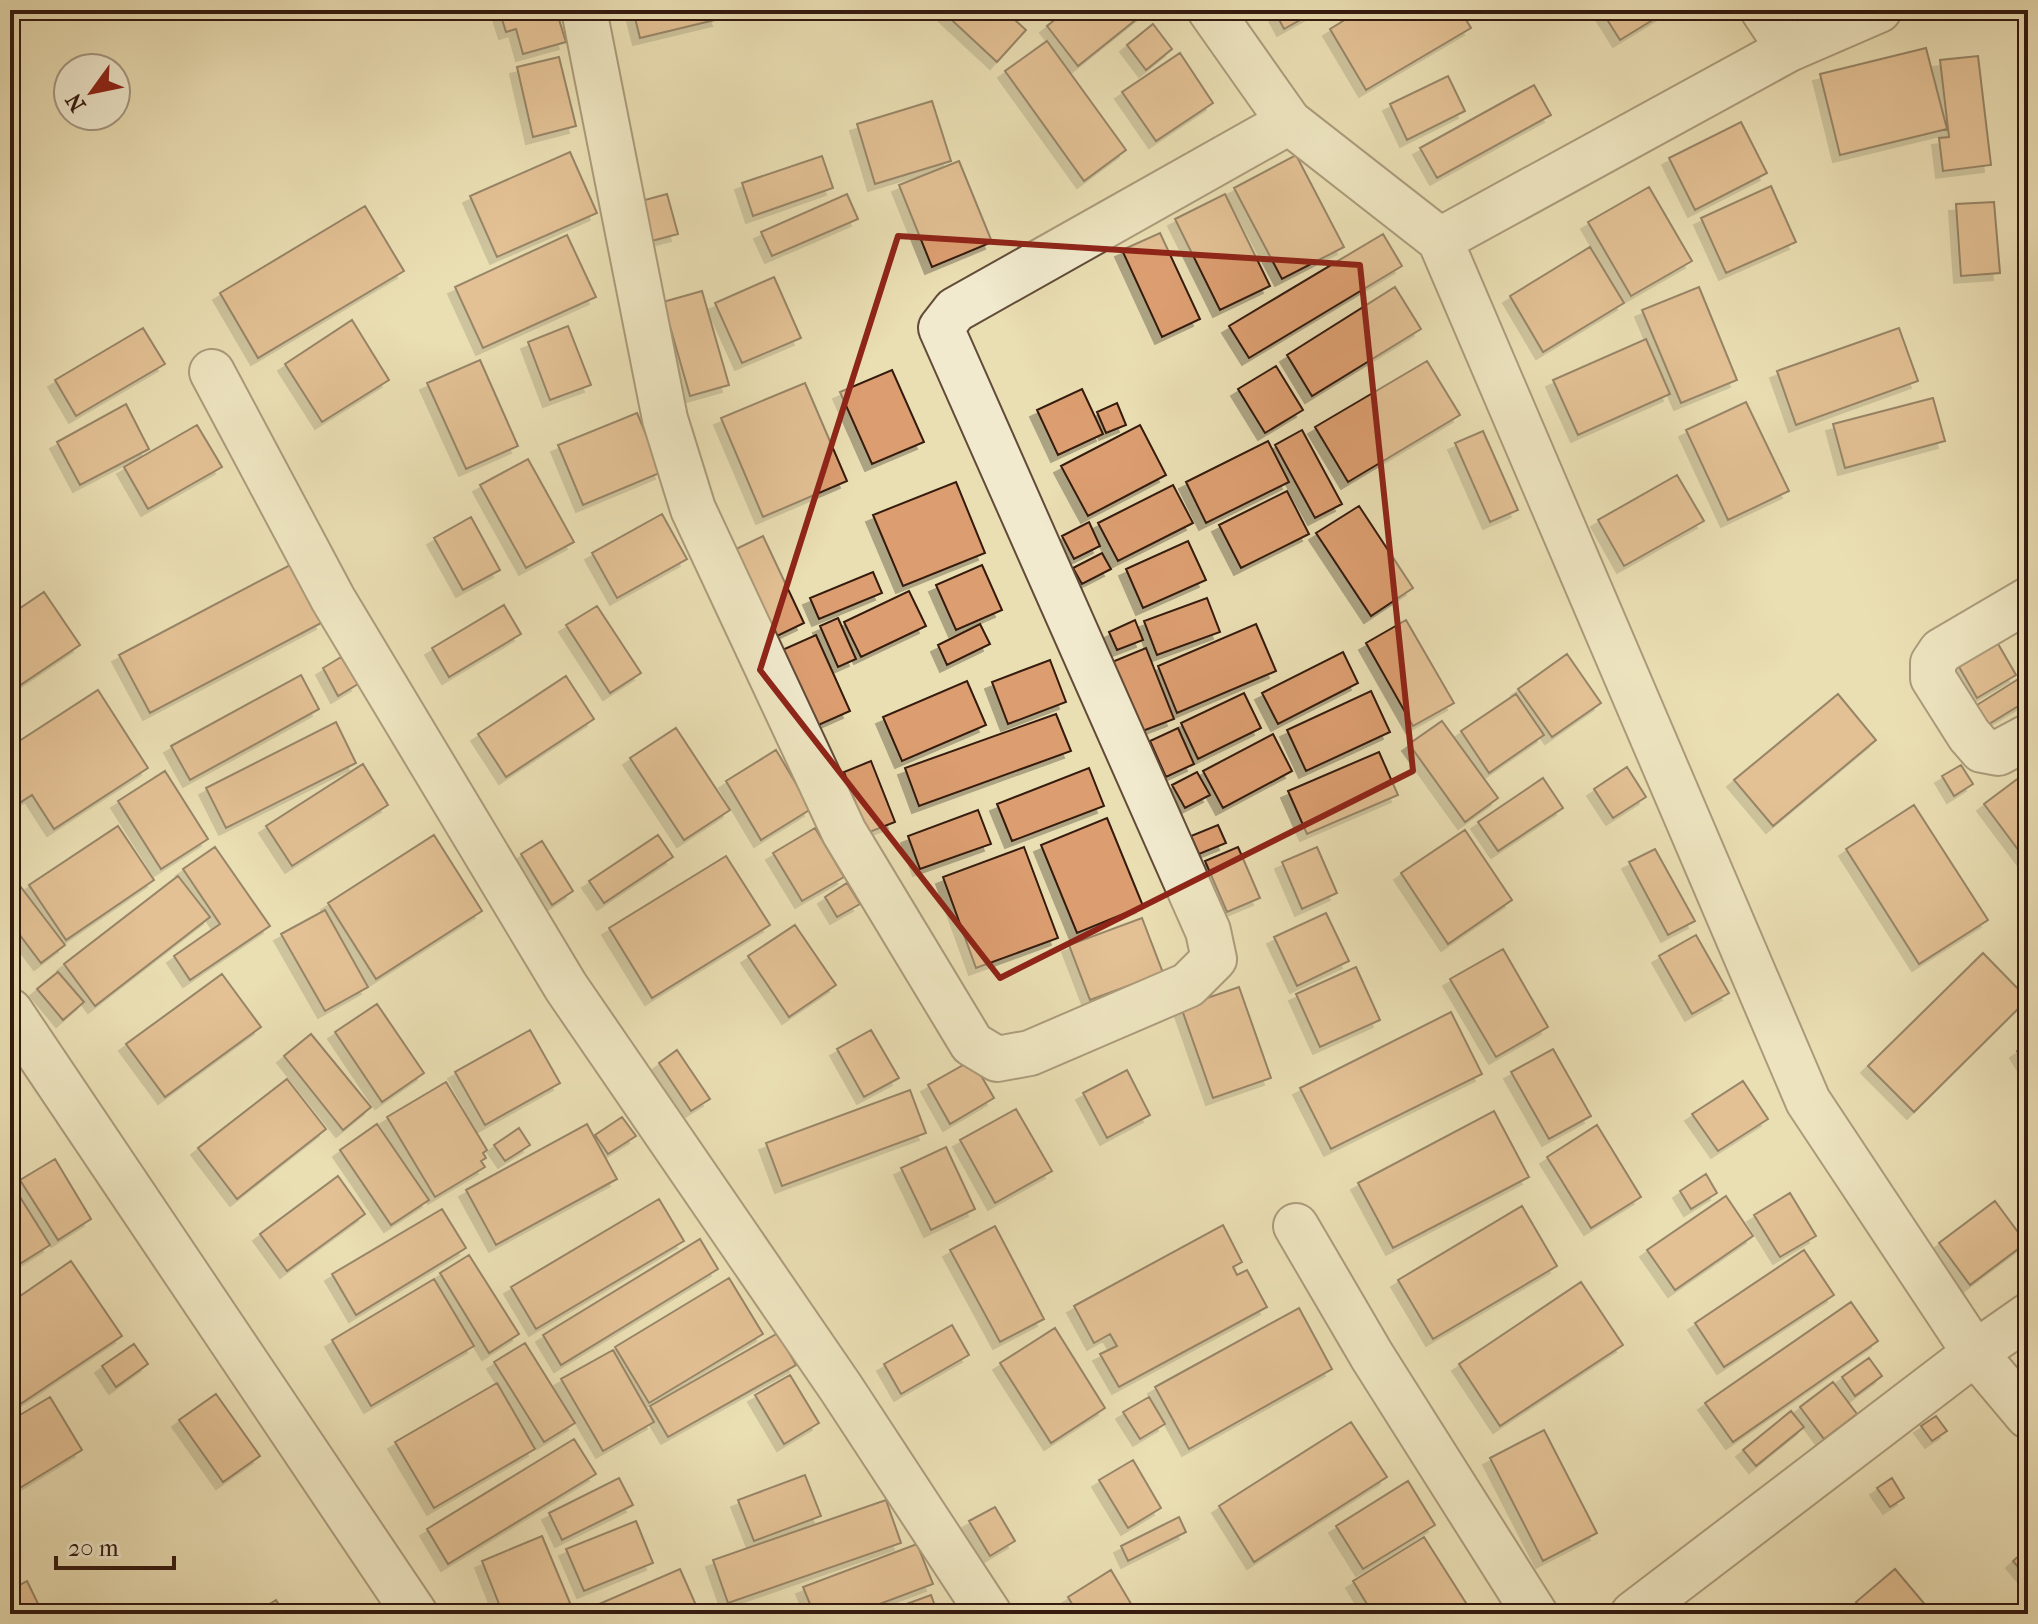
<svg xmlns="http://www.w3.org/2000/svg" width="2038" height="1624" font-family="'IM FELL French Canon',serif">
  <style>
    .building { fill: #dc9e6f; stroke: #341a0f; stroke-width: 2; filter: url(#shadow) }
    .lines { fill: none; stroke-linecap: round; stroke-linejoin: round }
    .minor-casing { stroke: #624b38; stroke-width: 48 }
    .minor { stroke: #f1eace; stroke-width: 44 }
    .marked { fill: none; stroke: #8f2418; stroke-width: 6; stroke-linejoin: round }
  </style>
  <defs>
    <filter id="shadow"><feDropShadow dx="-7" dy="7" stdDeviation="0" flood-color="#0004"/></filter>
  </defs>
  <rect width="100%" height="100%" fill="#eadeb3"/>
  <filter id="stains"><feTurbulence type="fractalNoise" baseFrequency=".0025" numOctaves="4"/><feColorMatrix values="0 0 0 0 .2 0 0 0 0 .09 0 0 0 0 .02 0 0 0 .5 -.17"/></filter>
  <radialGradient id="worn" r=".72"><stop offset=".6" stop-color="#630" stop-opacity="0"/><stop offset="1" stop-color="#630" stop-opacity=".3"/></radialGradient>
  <path class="building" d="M499,10h57l10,32 -43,12 -7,-25 -10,3z
    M633,10h83l3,9 -79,19z
    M941,10h63l22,20 -29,32z
    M1067,10h81l-70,56 -31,-40z
    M1274,10h44l-34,19z
    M1361,10h99l11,18 -105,62 -36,-61z
    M1601,10h68l-49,30z
    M1153,24l19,25 -26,21 -19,-25z
    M1047,41l79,109 -42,31 -79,-110z
    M1926,48l21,81 -107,26 -20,-81z
    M1180,53l33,50 -57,38 -34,-49z
    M1978,56l13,109 -48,6 -4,-33 10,-1 -9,-77z
    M559,57l17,69 -43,11 -16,-70z
    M1448,76l17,35 -58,29 -17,-36z
    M1534,85l17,30 -114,63 -17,-30z
    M932,101l19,60 -76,23 -18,-60z
    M1741,122l26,51 -72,37 -26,-52z
    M570,152l27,61 -100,44 -27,-61z
    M1296,155l48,92 -62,32 -48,-91z
    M822,156l11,32 -80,28 -11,-33z
    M959,161l33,81 -60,25 -33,-82z
    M1771,186l25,56 -70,31 -25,-55z
    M1649,187l43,74 -61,35 -43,-74z
    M667,194l11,40 -34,9 -10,-40z
    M847,194l11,25 -86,37 -11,-24z
    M1225,194l45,92 -50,24 -45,-91z
    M1994,202l6,71 -39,3 -5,-72z
    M365,206l39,65 -146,87 -38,-65z
    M1160,233l40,86 -38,18 -40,-87z
    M1383,234l19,32 -153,92 -20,-32z
    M567,235l29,62 -113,51 -28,-61z
    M1590,247l34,56 -81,49 -33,-56z
    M774,277l27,61 -59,25 -27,-60z
    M1395,287l26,42 -109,67 -25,-41z
    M1699,287l38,93 -56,23 -39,-93z
    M702,291l27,94 -39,11 -27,-94z
    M352,320l37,60 -67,42 -37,-58z
    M568,326l23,59 -41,15 -22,-58z
    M143,328l22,36 -89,52 -21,-36z
    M1899,328l19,53 -122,44 -19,-54z
    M1646,339l24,55 -92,41 -25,-55z
    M480,360l38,86 -52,23 -39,-86z
    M1427,361l33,54 -112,67 -33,-55z
    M1276,366l27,44 -38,23 -27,-44z
    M892,370l32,72 -52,22 -32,-72z
    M805,383l42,98 -84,36 -42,-99z
    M1082,389l21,45 -45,21 -21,-45z
    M1933,398l12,43 -100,27 -12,-44z
    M1746,402l43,89 -61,29 -42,-90z
    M1117,403l9,22 -20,8 -9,-21z
    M126,404l23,45 -69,36 -23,-43z
    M637,413l25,59 -79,33 -25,-60z
    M197,425l25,42 -74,42 -24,-42z
    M1140,425l26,50 -78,41 -27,-50z
    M1302,430l40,74 -27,14 -40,-73z
    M1483,431l35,79 -28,12 -35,-79z
    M1268,441l21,41 -83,41 -20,-41z
    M528,459l46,83 -48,26 -46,-83z
    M1677,475l27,46 -80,45 -26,-46z
    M956,482l29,71 -82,33 -30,-71z
    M1173,485l20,38 -75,38 -20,-38z
    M1287,491l22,43 -68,34 -22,-43z
    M1359,506l54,82 -42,28 -55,-83z
    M662,514l25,45 -70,39 -25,-45z
    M471,517l29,53 -37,20 -29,-52z
    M1089,522l11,24 -26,13 -12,-23z
    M763,536l41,87 -29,14 -41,-87z
    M1188,541l18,39 -63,28 -17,-39z
    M1102,553l9,16 -29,15 -9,-16z
    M292,564l31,58 -173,91 -31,-58z
    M982,565l20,45 -46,20 -20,-45z
    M873,572l9,21 -63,26 -9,-21z
    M909,591l17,35 -65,31 -17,-35z
    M44,592l36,53 -70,47v-77z
    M1207,598l13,34 -63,23 -13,-34z
    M504,605l17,29 -72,43 -17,-29z
    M597,606l44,67 -31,20 -44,-68z
    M838,618l18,41 -18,8 -18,-41z
    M1135,620l8,20 -26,10 -8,-18z
    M1406,620l48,83 -41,23 -47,-83z
    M980,624l10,20 -43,21 -9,-20z
    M1256,624l20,47 -99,42 -19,-47z
    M816,635l34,76 -36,16 -34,-76z
    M1997,642l19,33 -39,23 -19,-33z
    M1146,648l28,71 -34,13 -28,-70z
    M1343,652l15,31 -80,41 -16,-31z
    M1567,654l34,49 -49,34 -34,-48z
    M341,657l17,27 -20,12 -15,-28z
    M1050,660l16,42 -58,22 -16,-42z
    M301,675l18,34 -129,71 -19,-34z
    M566,676l28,43 -88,58 -28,-43z
    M2020,678l8,12v10l-47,29 -12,-19z
    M967,681l19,44 -84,36 -19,-44z
    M98,690l50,78 -94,61 -22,-34 -17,11 -5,-8v-51z
    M1371,691l19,41 -84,39 -19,-41z
    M1244,693l17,35 -63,31 -17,-36z
    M1516,694l28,41 -55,38 -28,-42z
    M1838,694l38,46 -103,86 -39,-46z
    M1056,714l15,37 -152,55 -14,-38z
    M1442,721l56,77 -33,24 -56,-78z
    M336,722l20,41 -130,65 -20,-40z
    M676,728l54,82 -46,30 -54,-82z
    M1178,728l16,36 -28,13 -16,-36z
    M1273,734l19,37 -69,37 -20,-37z
    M776,750l35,59 -50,31 -35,-59z
    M1379,752l19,43 -91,39 -19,-43z
    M871,761l24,61 -28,11 -23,-61z
    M363,764l25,41 -96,61 -26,-40z
    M1961,765l12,19 -19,12 -12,-20z
    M1627,767l19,30 -33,21 -19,-29z
    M1089,768l15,38 -92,35 -15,-37z
    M165,771l43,68 -47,30 -43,-68z
    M2028,771v92l-44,-59z
    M1197,772l13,23 -25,13 -13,-23z
    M1543,778l20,30 -65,43 -20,-29z
    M1914,805l74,115 -69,44 -73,-115z
    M978,810l13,34 -71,25 -12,-33z
    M1107,818l36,88 -66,27 -36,-88z
    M1218,825l8,18 -27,11 -8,-18z
    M118,826l36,54 -88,60 -37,-55z
    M815,828l29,49 -42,24 -29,-48z
    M1465,830l47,70 -64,44 -47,-71z
    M434,835l48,76 -106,68 -48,-76z
    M658,835l15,22 -69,46 -15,-22z
    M542,841l31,50 -21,14 -31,-51z
    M215,847l55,79 -80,54 -16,-24 46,-32 -37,-55z
    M1024,847l34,91 -82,30 -33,-91z
    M1238,847l22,51 -33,14 -22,-51z
    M1317,847l20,46 -35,16 -20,-47z
    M1655,849l40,72 -27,14 -39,-73z
    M726,856l44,69 -118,73 -43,-70z
    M178,876l32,41 -115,89 -31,-42z
    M17,882l48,63 -24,18 -31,-41v-35z
    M847,883l13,21 -23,13 -12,-20z
    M325,910l43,77 -43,24 -44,-77z
    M1326,913l23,48 -52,25 -23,-49z
    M1142,918l21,55 -73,27 -21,-55z
    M795,925l41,60 -47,32 -41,-61z
    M1696,935l33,58 -37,21 -33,-58z
    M1503,949l45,78 -52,30 -46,-78z
    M1983,953l45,46 -114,113 -46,-46z
    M1356,967l24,53 -60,27 -24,-53z
    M58,972l26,30 -21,18 -26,-31z
    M222,974l39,53 -96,70 -39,-53z
    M1239,987l32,91 -58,20 -32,-91z
    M377,1004l47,69 -42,29 -47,-70z
    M1451,1012l31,62 -151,75 -31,-61z
    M530,1030l30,53 -75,42 -30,-53z
    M871,1030l28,48 -35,19 -27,-48z
    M311,1034l60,73 -28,23 -59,-74z
    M2028,1044v25l-11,-18z
    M1553,1049l38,67 -42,23 -38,-67z
    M677,1050l33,49 -19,12 -32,-48z
    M972,1060l22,38 -44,26 -22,-39z
    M1127,1070l23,45 -43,23 -24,-45z
    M287,1079l39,50 -89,70 -39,-51z
    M1743,1081l25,38 -50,32 -26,-37z
    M446,1082l41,68 -4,3 3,5 -5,3 4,6 -50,30 -48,-80z
    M910,1090l16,43 -144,53 -16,-43z
    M1016,1109l36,62 -57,32 -35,-63z
    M1494,1111l35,66 -136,71 -35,-65z
    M622,1117l14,19 -28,18 -13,-19z
    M377,1124l52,76 -38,25 -51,-75z
    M587,1124l30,55 -121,66 -30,-55z
    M1597,1125l44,72 -50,31 -44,-71z
    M519,1128l11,17 -25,16 -11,-16z
    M946,1147l29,62 -44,21 -30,-62z
    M55,1159l36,60 -33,21 -38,-60z
    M1706,1174l11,19 -26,16 -11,-18z
    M338,1176l27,38 -78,57 -27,-37z
    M10,1181l40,64 -40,25z
    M1790,1193l26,43 -36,21 -26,-42z
    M1726,1196l27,40 -78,54 -28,-40z
    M659,1199l25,42 -148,88 -25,-42z
    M1995,1201l31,42 -56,42 -31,-42z
    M1522,1206l35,60 -124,73 -35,-59z
    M442,1209l24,39 -110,67 -24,-41z
    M1223,1225l19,37 -9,5 4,8 10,-5 20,37 -148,80 -19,-33 17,-8 -7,-12 -16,9 -20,-37z
    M995,1226l49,93 -44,23 -50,-92z
    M700,1239l18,30 -157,96 -18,-30z
    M1804,1250l30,45 -110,72 -29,-44z
    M469,1255l50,79 -30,19 -49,-80z
    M71,1261l51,75 -112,75v-108z
    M729,1278l34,56 -114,69 -34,-56z
    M434,1279l40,67 -103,60 -39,-66z
    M1581,1282l42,63 -123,81 -41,-62z
    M1851,1302l27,39 -145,101 -28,-39z
    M1299,1308l33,61 -143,80 -34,-62z
    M952,1325l17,30 -68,39 -17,-30z
    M1055,1328l50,80 -54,35 -51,-80z
    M778,1333l18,32 -128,72 -18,-31z
    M525,1343l50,80 -31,19 -50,-80z
    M134,1344l14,20 -32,23 -14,-21z
    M613,1350l41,72 -51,29 -42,-72z
    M1869,1358l13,18 -27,20 -13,-19z
    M790,1375l29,48 -35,21 -29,-49z
    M1833,1382l24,32 -33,25 -24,-32z
    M497,1383l38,66 -101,59 -39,-66z
    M216,1394l44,62 -37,26 -44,-62z
    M50,1397l32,53 -72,44v-73z
    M1149,1397l16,27 -25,15 -17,-27z
    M1791,1411l13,16 -48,39 -13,-16z
    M1936,1416l11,15 -15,10 -11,-15z
    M1351,1422l36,55 -133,85 -35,-56z
    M1544,1430l53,103 -54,28 -53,-103z
    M574,1439l22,35 -148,90 -21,-35z
    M1133,1460l28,48 -33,20 -29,-48z
    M805,1475l16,41 -67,25 -16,-41z
    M619,1478l14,27 -71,35 -13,-27z
    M1892,1478l12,20 -14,9 -13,-19z
    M1408,1481l27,44 -72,44 -27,-43z
    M886,1500l15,43 -173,60 -15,-43z
    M995,1507l20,34 -25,15 -21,-35z
    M1179,1517l7,15 -58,29 -7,-15z
    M636,1521l17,42 -69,28 -18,-42z
    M542,1536l28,67 -26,11h-41l-21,-53z
    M1424,1537l49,77h-100l-20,-33z
    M917,1544l16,40 -80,30h-39l-11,-27z
    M2028,1548v31l-15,-18z
    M680,1569l19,43 -123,2z
    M1895,1569l38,45h-67l-10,-12z
    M1111,1570l26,44h-59l-10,-17z
    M27,1581l16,33h-33v-24z
    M931,1595l7,19h-59z
    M276,1600l9,14h-32z"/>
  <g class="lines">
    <g class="minor-casing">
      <path id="minor" d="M584,10l81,409 28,90 151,323 128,212 25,15 33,-6 158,-68 26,-26 -6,-28 -267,-603 14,-18 334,-188
        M1210,10l79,112 151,118 368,861 167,252 53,63
        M1763,10l26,39
        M1440,240l349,-191 90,-39
        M212,372l121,227 233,388 275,401 148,226
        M2028,600l-87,51 -8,12v15l36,57 13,15 16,3 30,-16
        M10,1011l405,603
        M1296,1226l76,130 163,258
        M1633,1614l342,-261 53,-37"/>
    </g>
    <use href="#minor" class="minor"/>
  </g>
  <path d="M0 0H2038V1624H0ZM898,236l462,29 53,506 -413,207 -240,-308z" fill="#eadeb3" fill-opacity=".55" fill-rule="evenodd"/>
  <path class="marked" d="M898,236l462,29 53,506 -413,207 -240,-308z"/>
  <rect width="2038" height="1624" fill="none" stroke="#eadeb3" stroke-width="40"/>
  <rect x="12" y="12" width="2014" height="1600" fill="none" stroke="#341a0f" stroke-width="4"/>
  <rect x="20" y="20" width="1998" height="1584" fill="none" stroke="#341a0f" stroke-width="2"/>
  <g transform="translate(92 92) rotate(237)"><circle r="38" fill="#f1eace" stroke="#a59782" stroke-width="2"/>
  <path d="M0-6L14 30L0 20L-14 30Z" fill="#8f2418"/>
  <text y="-12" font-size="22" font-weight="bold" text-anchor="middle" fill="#341a0f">N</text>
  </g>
  <path d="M56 1556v12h118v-12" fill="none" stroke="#341a0f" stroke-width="4"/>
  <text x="68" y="1556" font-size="24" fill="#341a0f" stroke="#f1eace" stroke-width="6" paint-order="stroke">20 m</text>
  <rect width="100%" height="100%" filter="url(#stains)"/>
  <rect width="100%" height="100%" fill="url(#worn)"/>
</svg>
